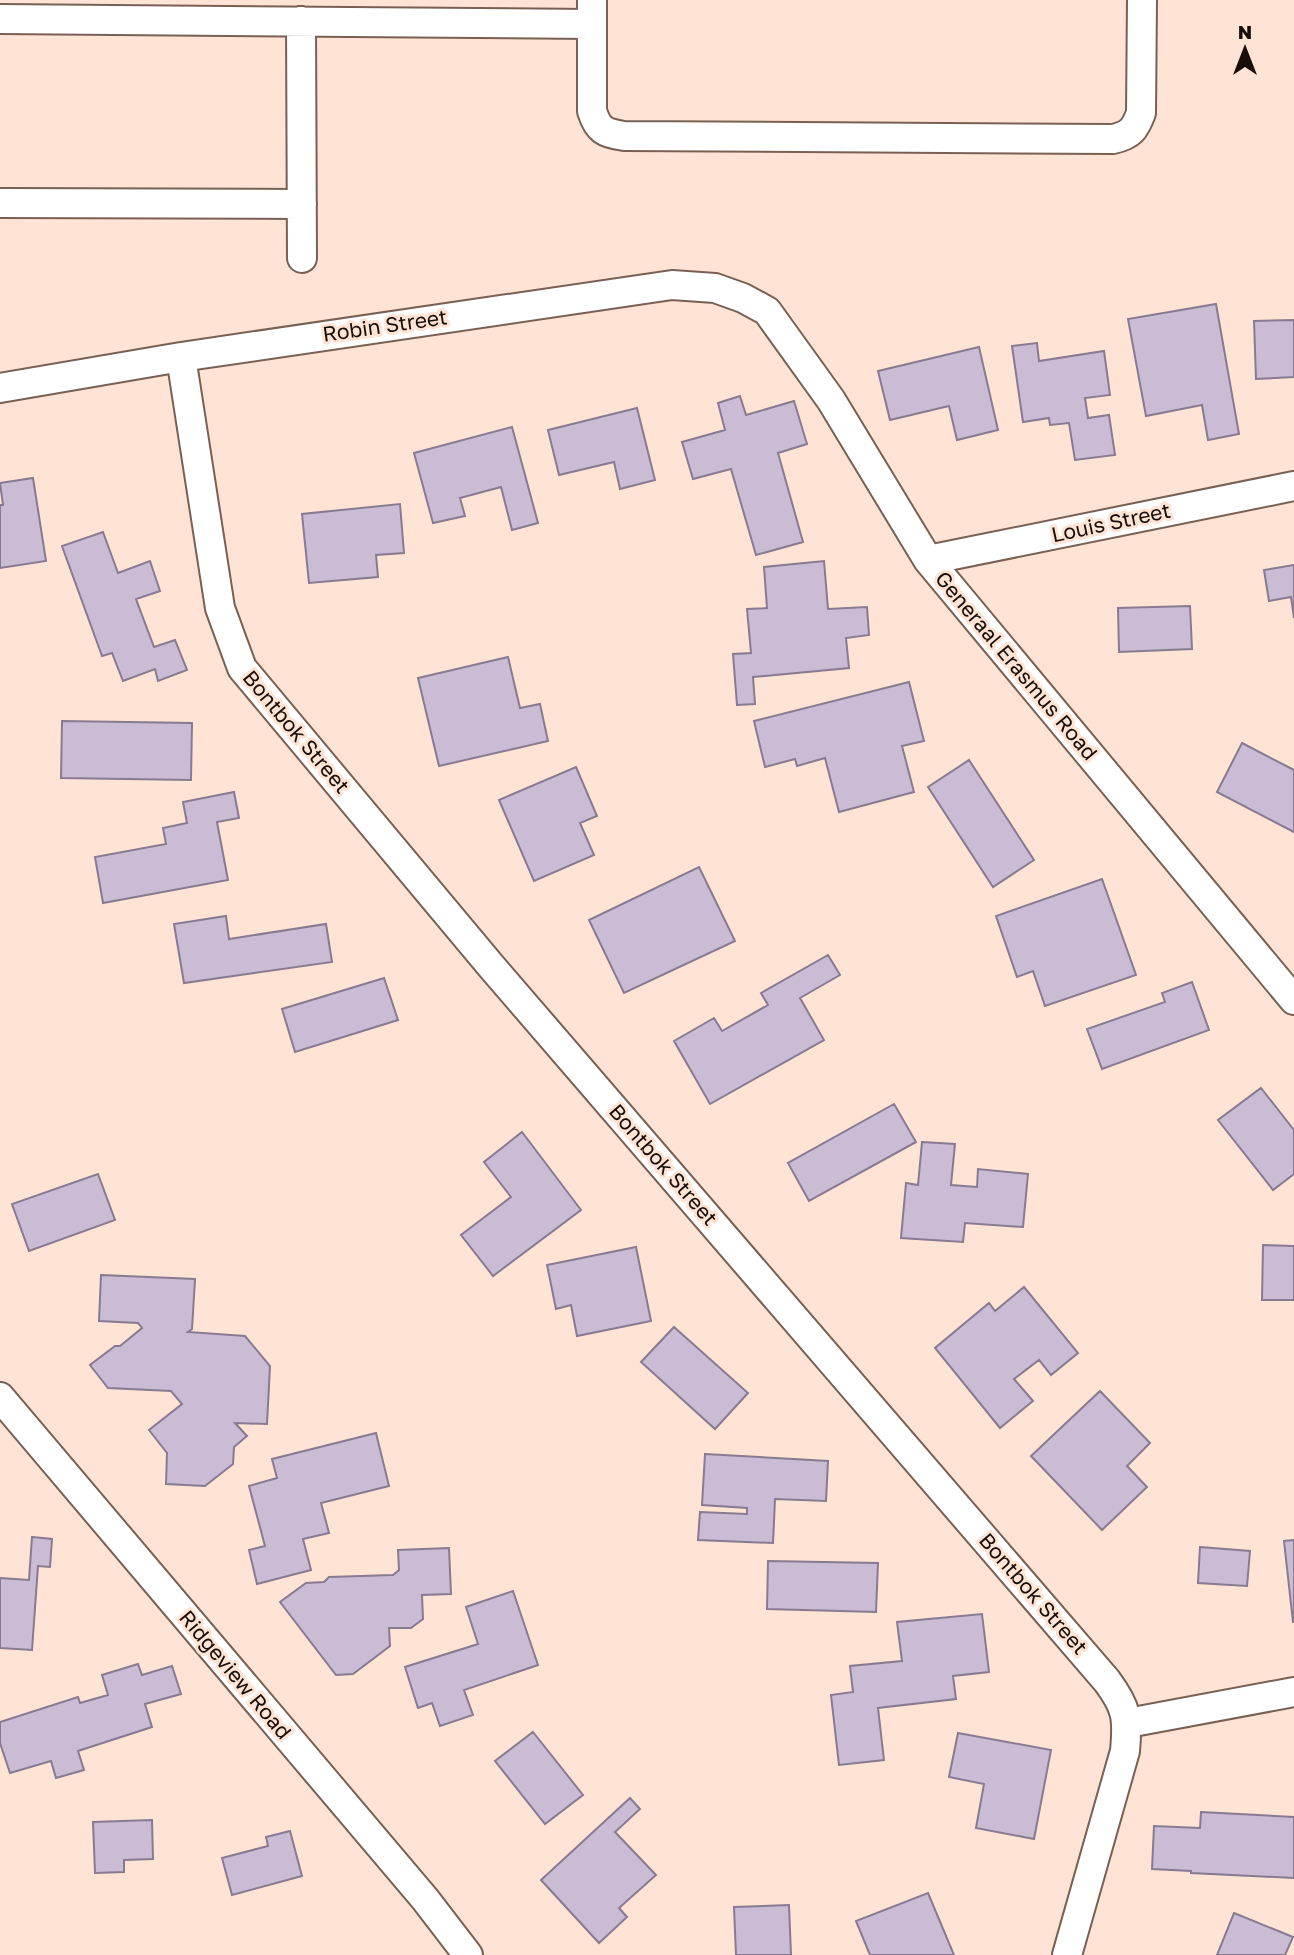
<svg xmlns="http://www.w3.org/2000/svg" width="1294" height="1955" font-family="'Golos Text',sans-serif">
  <style>
    .building { fill: #cabcd4; stroke: #877a91; stroke-width: 2 }
    .lines { fill: none; stroke-linecap: round; stroke-linejoin: round }
    .minor-casing { stroke: #786054; stroke-width: 32 }
    .minor { stroke: #fff; stroke-width: 28 }
    .labels { text-anchor: middle; stroke-width: 6; stroke-linejoin: round; paint-order: stroke }
    .street-label { font-size: 21px; fill: #170e09; stroke: #ffe3d4 }
  </style>
  <rect width="100%" height="100%" fill="#ffe3d4"/>
  <path class="building" d="M1216,304l23,130 -31,6 -6,-35 -56,11 -18,-97z
    M1294,320v57l-38,2 -2,-58z
    M1037,343l2,18 65,-10 6,44 -25,3 3,20 21,-3 6,40 -40,5 -6,-37 -19,2 -1,-7 -26,4 -11,-76z
    M979,347l19,83 -41,10 -8,-34 -59,14 -12,-49z
    M740,396l6,19 48,-14 13,43 -29,9 25,89 -47,13 -25,-86 -38,10 -11,-37 43,-12 -7,-27z
    M637,408l18,72 -35,9 -6,-27 -55,13 -11,-45z
    M512,427l26,96 -26,7 -11,-43 -41,11 5,18 -32,7 -19,-70z
    M33,478l13,83 -46,7v-63h3l-3,-22z
    M400,504l4,49 -28,2 2,22 -69,6 -7,-69z
    M103,532l15,41 32,-12 10,30 -24,8 18,48 21,-7 12,30 -29,11 -3,-12 -32,12 -11,-28 -10,3 -40,-110z
    M824,561l4,48 39,-2 2,28 -23,3 3,30 -96,9 2,27 -18,1 -4,-51 18,-1 -4,-44 20,-1 -3,-41z
    M1294,565v53l-3,-21 -22,4 -5,-31z
    M1190,606l2,43 -73,3 -1,-44z
    M508,657l12,51 20,-4 8,37 -109,25 -21,-88z
    M909,682l15,59 -22,5 12,46 -75,20 -14,-54 -28,8 -2,-7 -30,8 -11,-46z
    M62,721l130,2 -1,57 -130,-2z
    M1242,743l52,27v62l-77,-40z
    M969,760l65,100 -41,27 -65,-100z
    M576,767l21,49 -17,7 14,32 -60,26 -35,-81z
    M234,792l5,26 -22,4 11,58 -125,23 -8,-46 71,-13 -3,-16 24,-5 -4,-21z
    M699,867l36,74 -111,52 -35,-73z
    M1102,879l34,96 -91,31 -12,-35 -16,6 -21,-61z
    M226,916l3,23 97,-15 6,38 -148,21 -10,-59z
    M828,955l12,20 -40,23 24,42 -114,64 -36,-63 40,-23 8,13 46,-26 -7,-12z
    M384,978l14,42 -103,32 -13,-43z
    M1192,982l17,48 -107,39 -15,-40 78,-27 -3,-9z
    M1261,1088l33,42v44l-21,16 -55,-70z
    M894,1104l22,38 -107,59 -21,-38z
    M522,1132l59,78 -88,66 -32,-41 50,-38 -27,-35z
    M922,1142l33,2 -4,41 26,2 1,-18 50,5 -5,53 -58,-4 -2,19 -62,-4 5,-55 12,2z
    M98,1174l17,46 -86,31 -17,-47z
    M1263,1245l31,1v54h-32z
    M636,1247l15,74 -74,15 -6,-31 -15,4 -9,-44z
    M101,1275l94,4 -3,50 -4,3 57,4 25,30 -3,58 -32,-1 12,13 -13,11 -1,17 -28,22 -39,-2 1,-31 -18,-23 33,-26 -11,-13 -63,-3 -18,-23 25,-19h5l22,-18 -4,-5 -39,-2z
    M1024,1287l54,66 -27,22 -12,-15 -25,19 19,22 -33,27 -65,-80 54,-45 6,8z
    M674,1327l74,66 -33,36 -74,-67z
    M1100,1391l50,52 -23,23 20,21 -45,43 -71,-74z
    M376,1433l13,53 -68,17 8,30 -26,6 8,31 -54,14 -8,-34 16,-4 -16,-60 28,-8 -5,-19z
    M705,1454l123,7 -2,40 -51,-2 -2,44 -75,-3 2,-28 47,2v-6l-45,-3z
    M32,1537l20,2 -2,28 -12,-1 -6,84 -32,-2v-70l29,2z
    M1294,1540v82h-1l-9,-81z
    M1200,1547l50,4 -3,35 -49,-3z
    M449,1548l2,46 -29,1 1,24 -12,9h-22l1,18 -37,28 -17,1 -56,-73 26,-19 18,-1 5,-5 64,-2 6,-5 -1,-20z
    M768,1561l110,2 -2,49 -109,-3z
    M513,1591l25,74 -74,25 9,25 -33,11 -8,-23 -14,5 -13,-41 73,-23 -12,-37z
    M982,1614l7,58 -36,4 3,23 -78,9 6,52 -45,5 -8,-70 22,-3 -3,-26 52,-5 -5,-39z
    M138,1664l4,11 30,-9 9,28 -36,10 7,23 -74,24 6,19 -28,8 -5,-17 -41,12 -10,-30v-21l78,-25 2,6 28,-8 -6,-20z
    M533,1732l50,63 -38,29 -50,-63z
    M958,1733l93,17 -17,89 -58,-11 8,-44 -35,-7z
    M630,1798l10,11 -25,23 41,43 -37,33 8,9 -28,26 -58,-63z
    M1201,1812l93,5v61l-103,-5v-2l-39,-2 2,-43 46,2z
    M152,1820l1,39 -29,1v12l-29,1 -2,-51z
    M290,1831l12,45 -70,19 -10,-37 46,-12 -2,-9z
    M928,1893l26,62h-84l-14,-34z
    M789,1905l2,50h-55l-2,-48z
    M1234,1913l59,24 -8,18h-68z"/>
  <g class="lines">
    <g class="minor-casing">
      <path id="minor" d="M592,0v111c6,19 12,22 32,25l489,3c18,-4 22,-10 28,-26l1,-113
        M0,19l592,5
        M301,21l1,237
        M0,203l302,1
        M181,357l39,251 22,60 249,298 616,715c20,27 21,37 18,70l-58,204
        M0,388l181,-31 491,-72 43,3 28,10 24,13 64,89 97,160 366,440
        M928,560l366,-74
        M0,1397l425,502 43,56
        M1128,1723l166,-31"/>
    </g>
    <use href="#minor" class="minor"/>
  </g>
  <g class="labels">
    <g class="street-label">
      <text transform="translate(385 326) rotate(-8)" y="7">Robin Street</text>
      <text transform="translate(1111 523) rotate(-12)" y="7">Louis Street</text>
      <text transform="translate(1016 666) rotate(50)" y="7">Generaal Erasmus Road</text>
      <text transform="translate(296 732) rotate(50)" y="7">Bontbok Street</text>
      <text transform="translate(663 1165) rotate(49)" y="7">Bontbok Street</text>
      <text transform="translate(1033 1594) rotate(49)" y="7">Bontbok Street</text>
      <text transform="translate(235 1675) rotate(50)" y="7">Ridgeview Road</text>
    </g>
  </g>
  <g transform="translate(1245 49)" stroke="#ffe3d4" stroke-width="5" paint-order="stroke">
  <path d="M0-5L12 26L0 18L-12 26Z" fill="#170e09"/>
  <text y="-10" font-size="19" font-weight="bold" text-anchor="middle" fill="#170e09">N</text>
  </g>
</svg>
